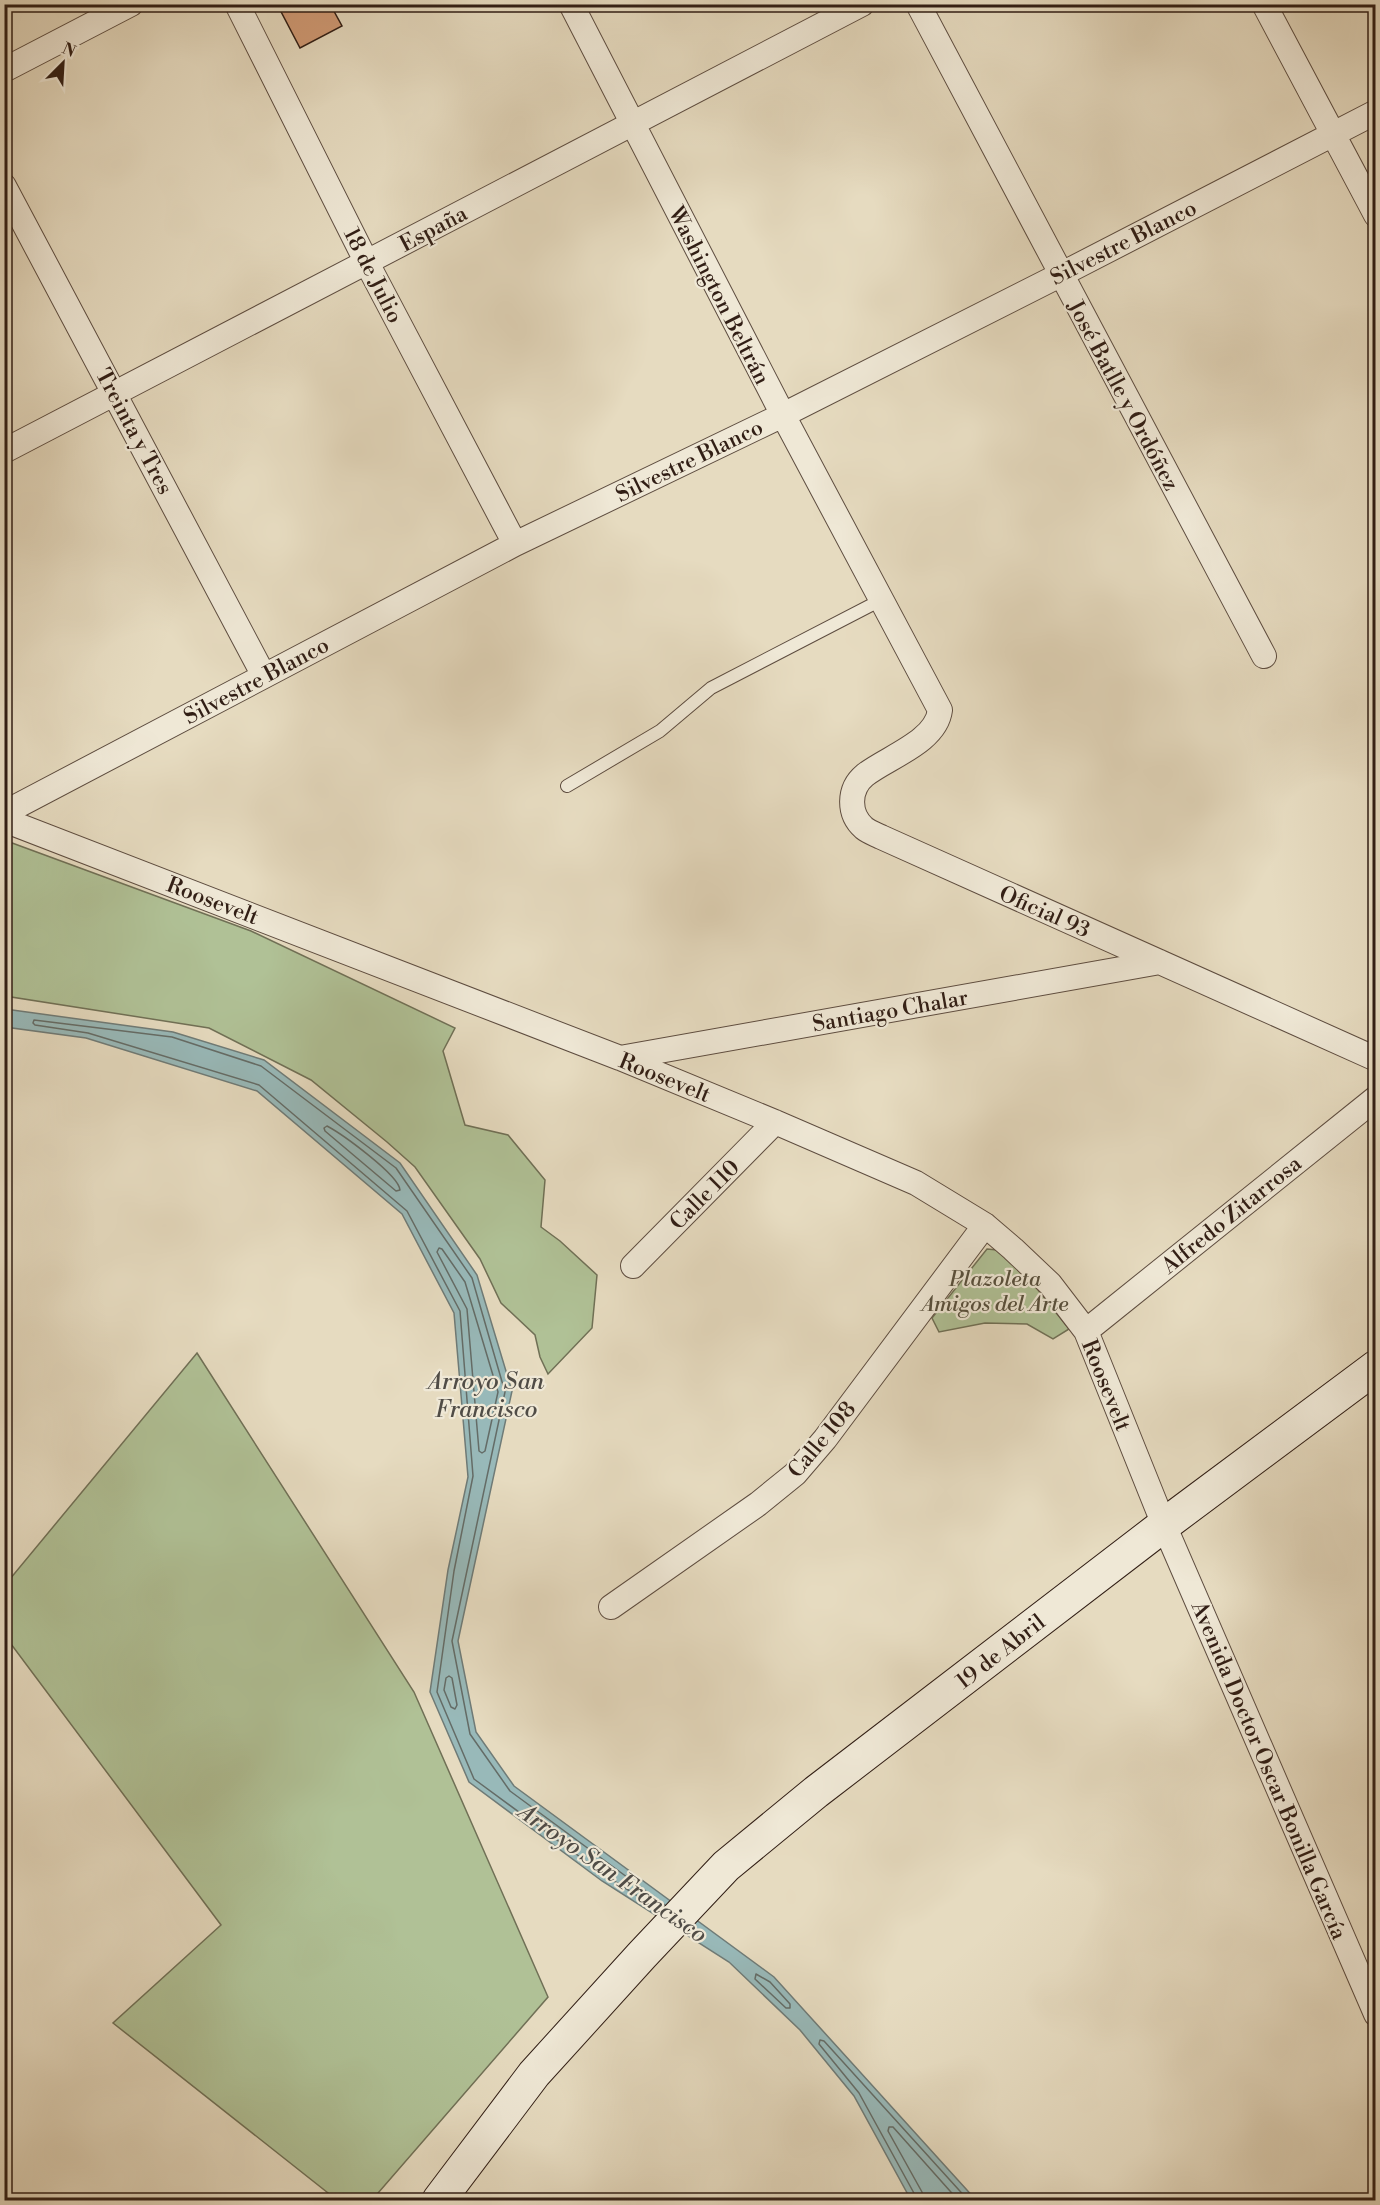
<svg xmlns="http://www.w3.org/2000/svg" width="1380" height="2205" font-family="'Libre Bodoni',serif">
  <style>
    .green { fill: #b0c196; stroke: #707056; stroke-width: 1.5 }
    .water { fill: #98b9b9; stroke: #6f7b77; stroke-width: 1.5 }
    .lines { fill: none; stroke-linecap: round; stroke-linejoin: round }
    .shore { stroke: #646c67; stroke-width: 1.5 }
    .building { fill: #d09a75; stroke: #311e15; stroke-width: 1.5 }
    .lane-casing { stroke: #5e4d40; stroke-width: 14 }
    .street-casing { stroke: #5e4d40; stroke-width: 26 }
    .secondary-casing { stroke: #311e15; stroke-width: 35 }
    .lane { stroke: #efe8d6; stroke-width: 12 }
    .street { stroke: #efe8d6; stroke-width: 24 }
    .secondary { stroke: #efe8d6; stroke-width: 33 }
    .labels { text-anchor: middle; stroke-width: 4.5; stroke-linejoin: round; paint-order: stroke }
    .street-label { font-size: 22px; fill: #311e15; stroke: #efe8d6 }
    .park-label { font-size: 22px; font-style: italic; fill: #574f3c; stroke: #efe8d6 }
    .water-label { font-size: 24px; font-style: italic; fill: #504c46; stroke: #efe8d6 }
  </style>
  <rect width="100%" height="100%" fill="#e6dbc0"/>
  <filter id="stains"><feTurbulence type="fractalNoise" baseFrequency=".00333" numOctaves="4"/><feColorMatrix values="0 0 0 0 .2 0 0 0 0 .09 0 0 0 0 .02 0 0 0 .5 -.17"/></filter>
  <radialGradient id="worn" r=".72"><stop offset=".6" stop-color="#630" stop-opacity="0"/><stop offset="1" stop-color="#630" stop-opacity=".3"/></radialGradient>
  <path class="green" d="M4,840l247,91 204,97 -12,23 22,74 43,10 37,45 -4,47 19,14 37,34 -5,53 -44,46 -8,-17 -5,-22 -34,-32 -21,-44 -65,-92 -28,-25 -76,-62 -102,-52 -204,-32z
    M987,1249l10,1 30,26 42,53 -16,10 -26,-15 -42,-1 -46,9 -7,-14z
    M197,1353l217,339 134,305 -176,203h-35l-224,-177 108,-98 -216,-289v-51z"/>
  <path class="water" d="M5,1009l168,23 91,28 136,103 77,112 35,116 -54,250 18,91 38,54 260,191 202,223h-65l-57,-104 -54,-66 -71,-68 -127,-81 -133,-99 -39,-90 18,-122 20,-93 -14,-164 -52,-99 -145,-123 -171,-53 -81,-11z"/>
  <g class="lines">
    <path class="shore" d="M327,1126c15,8 72,49 73,64l-4,1 -71,-60 -1,-3z
      M439,1248l3,1 23,33 33,110 -13,59 -3,2 -3,-2 -12,-142 -30,-57z
      M449,1676l3,2 5,27 -2,4 -4,-2 -7,-17 2,-12z
      M660,1910l-54,-34 -132,-97 -37,-87 17,-121 19,-95 -13,-165 -53,-100 -148,-126 -171,-52 -53,-8 -2,-2 1,-3 138,17 89,29 135,102 76,110 33,114 -53,249 18,93 40,57 155,114
      M756,1974l14,8 20,22v4h-4l-31,-29z
      M916,2200l-1,-5 -56,-102 -40,-49 1,-4 4,1 144,159
      M923,2200l-1,-8 -34,-61 1,-4h4l65,73"/>
  </g>
  <path class="building" d="M277,4h53l12,22 -42,22z"/>
  <g class="lines">
    <g class="lane-casing">
      <path id="lane" d="M567,786l93,-55 51,-43 170,-88"/>
    </g>
    <g class="street-casing">
      <path id="street" d="M237,4l130,259 148,281
        M571,4l212,411 157,295c-4,32 -52,47 -75,65 -17,14 -17,39 -1,53 5,4 11,6 17,9l495,222
        M918,4l346,652
        M1264,4l112,211
        M4,70l127,-66
        M4,186l260,490
        M4,451l858,-447
        M4,813l511,-269 268,-129 277,-140 316,-163
        M4,820l616,238 155,64 141,61 69,42 28,24 37,35 36,47 78,194 212,489
        M620,1058l540,-96
        M633,1266l142,-144
        M1086,1331l290,-233
        M611,1607l147,-103 37,-30 30,-35 160,-214"/>
    </g>
    <g class="secondary-casing">
      <path id="secondary" d="M439,2200l95,-126 108,-119 84,-89 90,-74 348,-267 212,-158"/>
    </g>
    <use href="#lane" class="lane"/>
    <use href="#street" class="street"/>
    <use href="#secondary" class="secondary"/>
  </g>
  <g class="labels">
    <g class="street-label">
      <text transform="translate(433 228) rotate(-28)" y="8">España</text>
      <text transform="translate(1123 242) rotate(-27)" y="8">Silvestre Blanco</text>
      <text transform="translate(374 275) rotate(63)" y="8">18 de Julio</text>
      <text transform="translate(720 295) rotate(63)" y="8">Washington Beltrán</text>
      <text transform="translate(1124 395) rotate(62)" y="8">José Batlle y Ordóñez</text>
      <text transform="translate(135 431) rotate(62)" y="8">Treinta y Tres</text>
      <text transform="translate(689 460) rotate(-26)" y="8">Silvestre Blanco</text>
      <text transform="translate(256 680) rotate(-28)" y="8">Silvestre Blanco</text>
      <text transform="translate(213 900) rotate(21)" y="8">Roosevelt</text>
      <text transform="translate(1045 911) rotate(24)" y="8">Oficial 93</text>
      <text transform="translate(890 1010) rotate(-10)" y="8">Santiago Chalar</text>
      <text transform="translate(665 1077) rotate(22)" y="8">Roosevelt</text>
      <text transform="translate(704 1194) rotate(-45)" y="8">Calle 110</text>
      <text transform="translate(1231 1214) rotate(-39)" y="8">Alfredo Zitarrosa</text>
      <text transform="translate(1107 1385) rotate(68)" y="8">Roosevelt</text>
      <text transform="translate(821 1439) rotate(-50)" y="8">Calle 108</text>
      <text transform="translate(1000 1651) rotate(-38)" y="8">19 de Abril</text>
      <text transform="translate(1270 1770) rotate(67)" y="8">Avenida Doctor Oscar Bonilla García</text>
    </g>
    <g class="park-label">
      <text x="995" y="1286">Plazoleta<tspan x="995" dy="25">Amigos del Arte</tspan></text>
    </g>
    <g class="water-label">
      <text x="486" y="1389">Arroyo San<tspan x="486" dy="28">Francisco</tspan></text>
      <text transform="translate(613 1873) rotate(35)" y="8">Arroyo San Francisco</text>
    </g>
  </g>
  <rect width="1380" height="2205" fill="none" stroke="#e6dbc0" stroke-width="24"/>
  <rect x="6" y="6" width="1368" height="2193" fill="none" stroke="#311e15" stroke-width="3"/>
  <rect x="12" y="12" width="1356" height="2181" fill="none" stroke="#311e15" stroke-width="1.5"/>
  <g transform="translate(63 63) rotate(24)" stroke="#efe8d6" stroke-width="4.5" paint-order="stroke">
  <path d="M0-4.5L10 22L0 15L-10 22Z" fill="#311e15"/>
  <text y="-9" font-size="16" font-weight="bold" text-anchor="middle" fill="#311e15">N</text>
  </g>
  <rect width="100%" height="100%" filter="url(#stains)"/>
  <rect width="100%" height="100%" fill="url(#worn)"/>
</svg>
